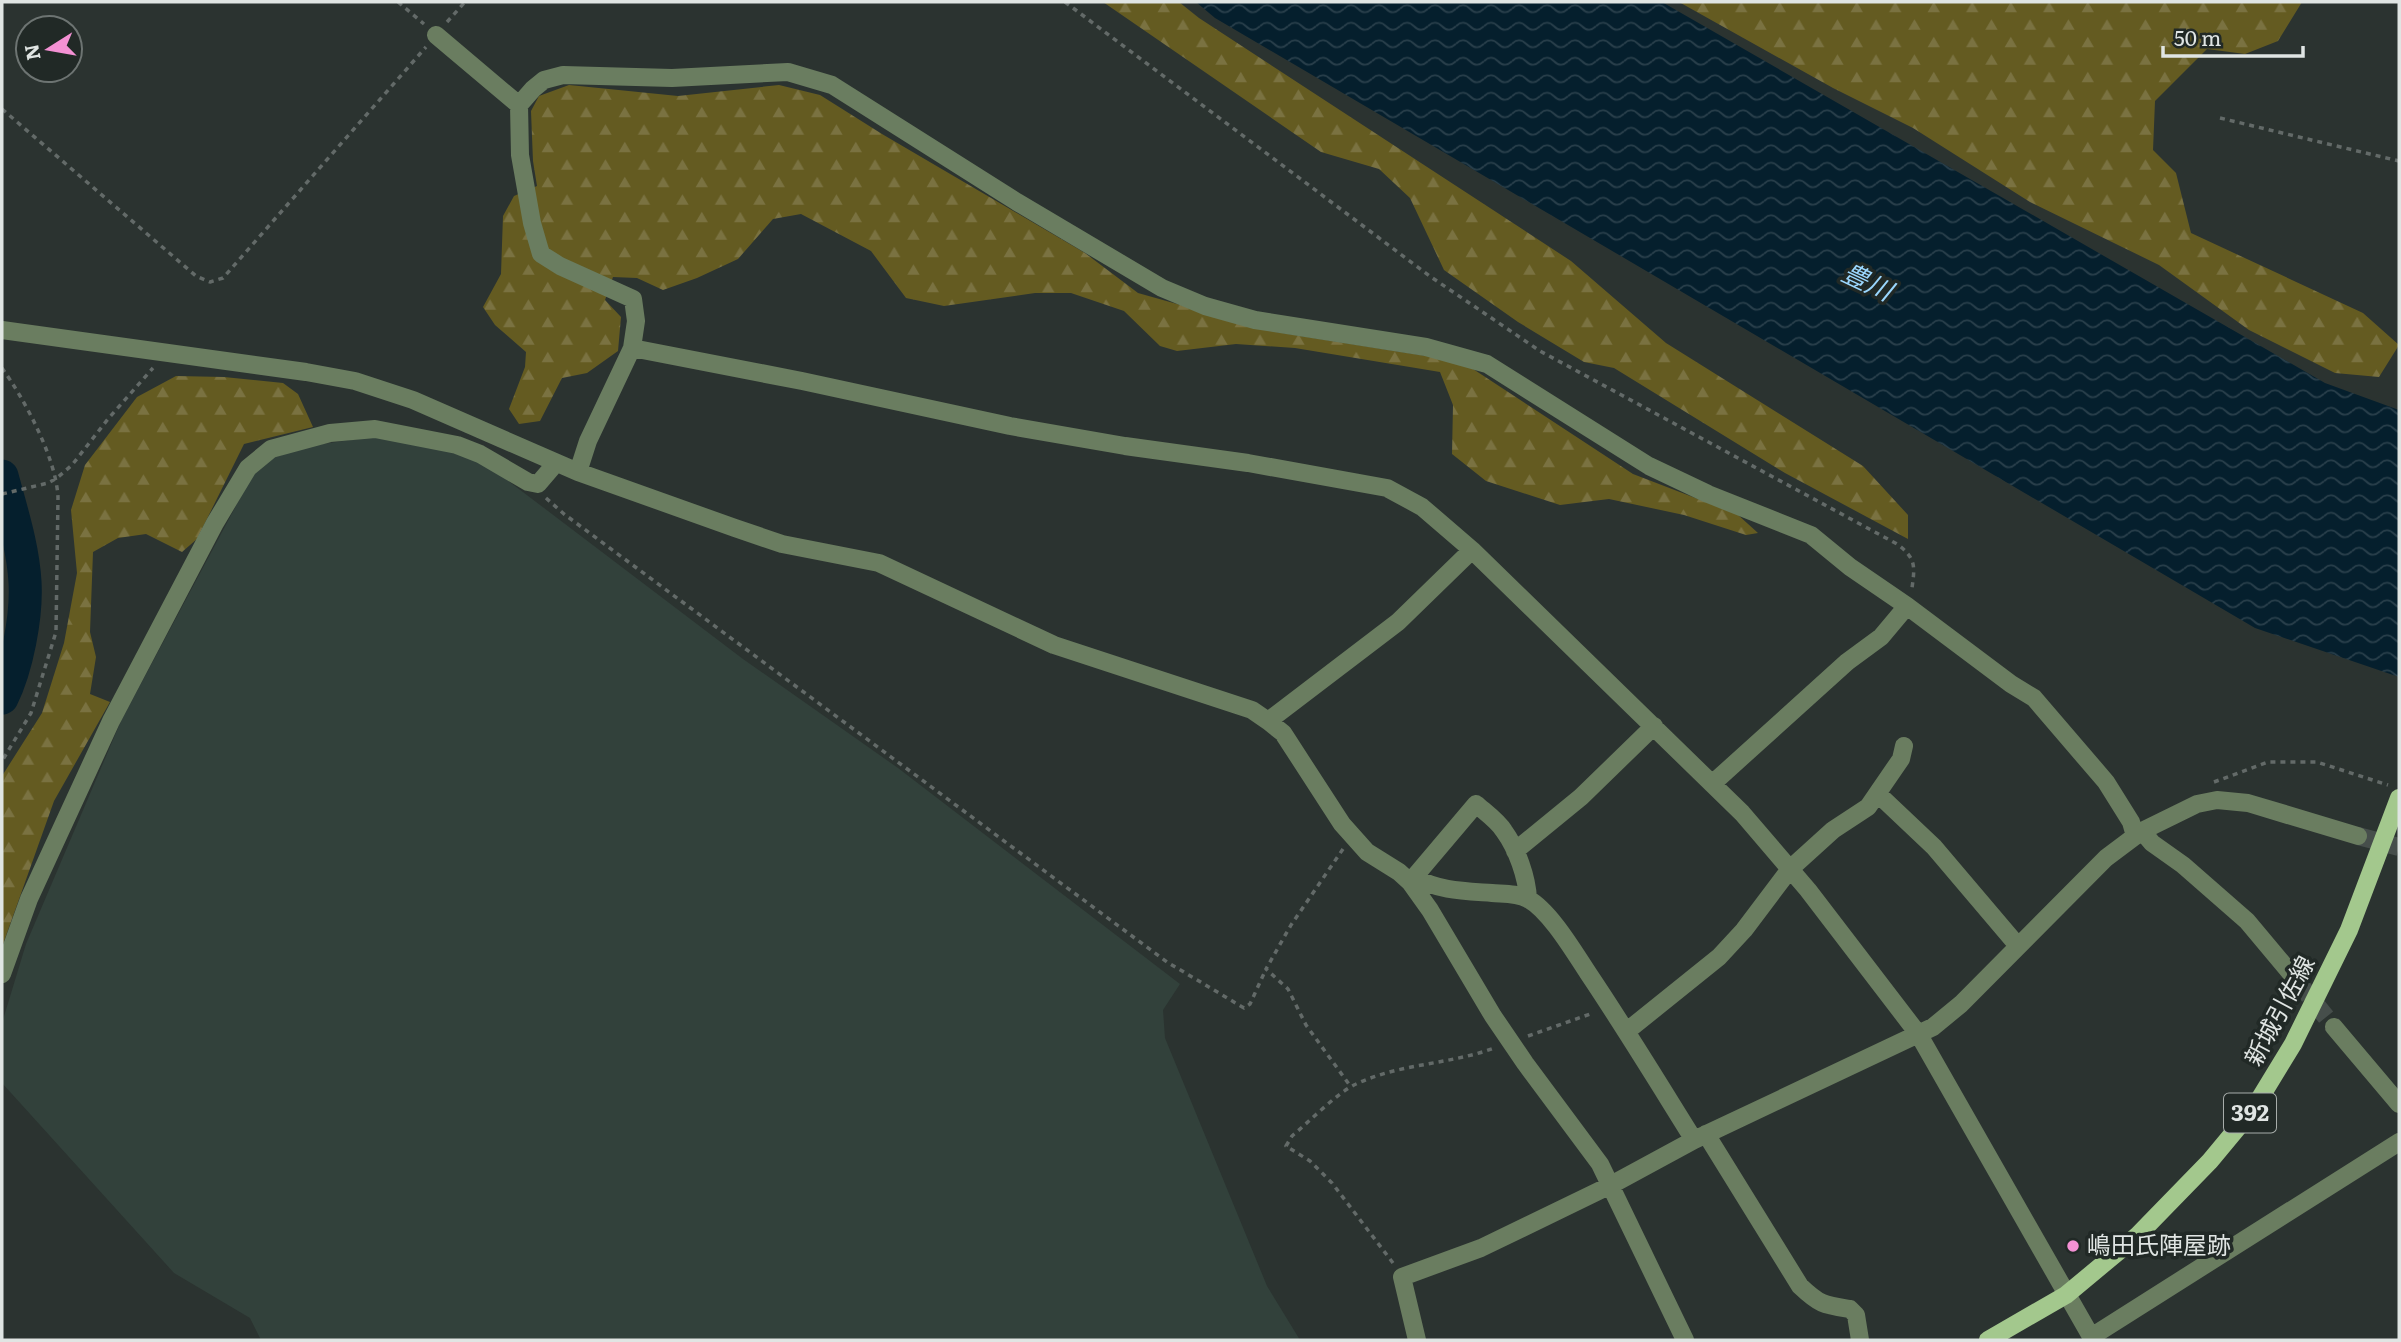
<svg xmlns="http://www.w3.org/2000/svg" width="2401" height="1342" font-family="Literata,'Noto Sans JP',serif">
  <style>
    .built { fill: #32413b }
    .forest { fill: url(#forest-firs) }
    .water { fill: url(#water-waves) }
    .lines { fill: none; stroke-linecap: round; stroke-linejoin: round }
    .river { stroke: #051f2d; stroke-width: 33 }
    .minor-tunnel { stroke: #464e4b; stroke-width: 18; stroke-dasharray: 18 9; stroke-linecap: butt }
    .path { stroke: #636a68; stroke-width: 3.5; stroke-dasharray: 5 5; stroke-linecap: butt }
    .minor { stroke: #6a7d60; stroke-width: 18 }
    .major { stroke: #a3c88d; stroke-width: 18 }
    .poi-dot { fill: #f491d4; stroke: #212926; stroke-width: 2.5 }
    .labels { text-anchor: middle; stroke-width: 7; stroke-linejoin: round; paint-order: stroke }
    .shield { fill: #212926; stroke: #a7adaa; stroke-width: 2 }
    .shield-label { font-size: 23px; font-weight: bold; fill: #e0e5e3 }
    .street-label { font-size: 24px; fill: #e0e5e3; stroke: #212926 }
    .poi-label { font-size: 24px; fill: #e0e5e3; stroke: #212926; text-anchor: start }
    .water-label { font-size: 26px; font-style: italic; fill: #9ad6fd; stroke: #212926 }
  </style>
  <defs>
    <pattern id="forest-firs" width="22" height="20" patternUnits="userSpaceOnUse" patternTransform="scale(1.75)"><rect width="22" height="20" fill="#645b21"/><path d="M5 1l3.5 6h-7zM16 11l3.5 6h-7z" fill="#7a7241"/></pattern>
    <pattern id="water-waves" width="16" height="10" patternUnits="userSpaceOnUse" patternTransform="scale(1.75)"><rect width="16" height="10" fill="#051f2d"/><path d="M0 5q4-4 8 0t8 0" fill="none" stroke="#293f4b"/></pattern>
  </defs>
  <rect width="100%" height="100%" fill="#2b3330"/>
  <path class="built" d="M372,437l84,15 34,15 253,192 155,109 282,216 -17,26 2,28 102,248 33,54h-1039l-11,-22 -76,-45 -172,-190v-60l24,-79 95,-223 132,-247 20,-16 35,-12z"/>
  <path class="forest" d="M1103,2h76l20,16 372,243 95,82 197,123 45,49v24l-123,-66 -171,-105 -30,-6 -66,-40 -74,-52 -34,-72 -31,-29 -58,-17z
    M1679,2h623l-24,39 -33,13 -38,-5 -52,52 -2,49 23,23 15,60 172,80 36,32 -20,32 -44,-4 -86,-43 -90,-65 -129,-63 -117,-74 -80,-40z
    M569,85l109,11 101,-11 41,10 62,39 203,119 53,40 138,39 157,25 34,8 166,109 104,40 21,19 -12,2 -62,-20 -75,-16 -49,6 -74,-24 -34,-27 1,-49 -13,-33 -145,-24 -59,-4 -59,7 -17,-5 -36,-35 -53,-18h-36l-91,13 -38,-8 -35,-47 -70,-37 -28,5 -35,40 -41,19 -34,12 -26,-12 -24,-1 -8,23 16,17 -3,34 -31,22 -25,5 -22,43 -21,3 -10,-15 16,-42 1,-15 -31,-27 -12,-18 18,-33 2,-58 11,-20 23,-10 -4,-25 -2,-50 8,-15z
    M176,376l48,1 59,6 15,11 15,33 -69,17 -47,95 -15,13 -36,-18 -28,4 -25,14 -3,80 6,25 -6,37 20,8 -56,99 -52,146v-171l40,-63 22,-70 13,-70 -6,-63 14,-45 52,-68z"/>
  <path class="water" d="M1196,2h466l663,381 74,27v267l-144,-49 -1040,-610z"/>
  <g class="lines">
    <path class="river" d="M2,476c9,34 21,70 23,106 2,34 -8,86 -23,116"/>
    <path class="minor-tunnel" d="M2358,836l41,11
      M2298,982l36,45"/>
    <path class="path" d="M398,2l26,22
      M1065,2l366,275 109,74 357,193c19,14 18,22 15,44
      M447,22l18,-20
      M2,109l194,167 14,6 13,-4 203,-231
      M2220,118l179,43
      M2,368c23,32 54,90 56,129l-2,135 -25,81 -29,48
      M2,494l46,-11 9,-5 15,-13 36,-46 45,-51
      M546,498l18,16 603,448 77,46 6,-4 16,-35
      M2214,782l54,-20h49l71,23
      M1343,849l-52,76 -25,44 22,20 18,36 45,62
      M1528,1036l65,-23
      M1393,1263l-61,-80 -22,-22 -24,-15 6,-10c18,-15 43,-41 62,-51 45,-22 95,-20 140,-37"/>
    <path class="minor" d="M436,35l83,70 1,50 12,68 9,31 19,12 73,33 3,22 -4,27
      M519,105l14,-16 11,-9 19,-5 109,3 116,-6 44,13 185,117 145,86 43,18 50,14 171,27 61,17 162,102 59,28 103,41 39,32 57,39 104,78 23,14 72,84 25,40 4,14
      M2,330l304,42 49,9 58,19 165,72 157,56 47,16 97,19 175,82 198,65 16,11 15,12 59,91 25,28 32,20 11,10 20,28 63,106 32,47 75,101 85,176
      M578,472l10,-31 44,-93 170,33 208,45 115,20 123,17 139,25 35,19 50,43 270,263 66,77 111,145 174,305
      M1268,721l130,-99 74,-72
      M1712,784l135,-122 34,-25 26,-31
      M1878,794l56,53 84,99
      M2142,831l10,12 31,22 64,56 51,61
      M1515,851l66,-54 73,-71
      M1414,877c25,14 50,14 78,16 11,1 25,0 36,6 22,12 46,53 60,74 37,55 71,111 106,167
      M1410,882l66,-78c9,8 22,17 28,27 13,18 23,46 24,68
      M2,974l27,-75 82,-178 104,-198 33,-55 23,-19 59,-16 45,-4 82,16 23,9 48,28 10,2 18,-21
      M2334,1027l65,77
      M1627,1031l92,-74 25,-27 46,-61 43,-39 35,-23 33,-48 3,-13
      M1706,1134l94,152c20,19 24,19 50,23l6,6 4,25
      M2091,1337l308,-195
      M1417,1340l-15,-63 79,-29 130,-63 83,-45 239,-113 28,-23 145,-146 36,-27 55,-27 20,-4 31,3 110,33"/>
    <path class="major" d="M1988,1340l78,-45 71,-59 73,-75 44,-53 39,-64 56,-114 50,-132"/>
  </g>
  <circle class="poi-dot" cx="2073" cy="1246" r="7"/>
  <g class="labels">
    <rect class="shield" x="2224" y="1093.5" width="52" height="39" rx="5"/>
    <g class="shield-label">
      <text x="2250" y="1121">392</text>
    </g>
    <g class="street-label">
      <text transform="translate(2280 1011) rotate(-62)" y="8">新城引佐線</text>
    </g>
    <g class="poi-label">
      <text x="2087" y="1254">嶋田氏陣屋跡</text>
    </g>
    <g class="water-label">
      <text transform="translate(1867 282) rotate(25)" y="9">豊川</text>
    </g>
  </g>
  <rect width="2401" height="1342" fill="none" stroke="#e0e5e3" stroke-width="7"/>
  <g transform="translate(49 49) rotate(259)"><circle r="33" fill="#212926" stroke="#6d7472" stroke-width="2"/>
  <path d="M0-5L12 26L0 18L-12 26Z" fill="#f491d4"/>
  <text y="-10" font-size="19" font-weight="bold" text-anchor="middle" fill="#e0e5e3">N</text>
  </g>
  <path d="M2163 46v10h140v-10" fill="none" stroke="#e0e5e3" stroke-width="3.5"/>
  <text x="2174" y="46" font-size="21" fill="#e0e5e3" stroke="#212926" stroke-width="5" paint-order="stroke">50 m</text>
</svg>
